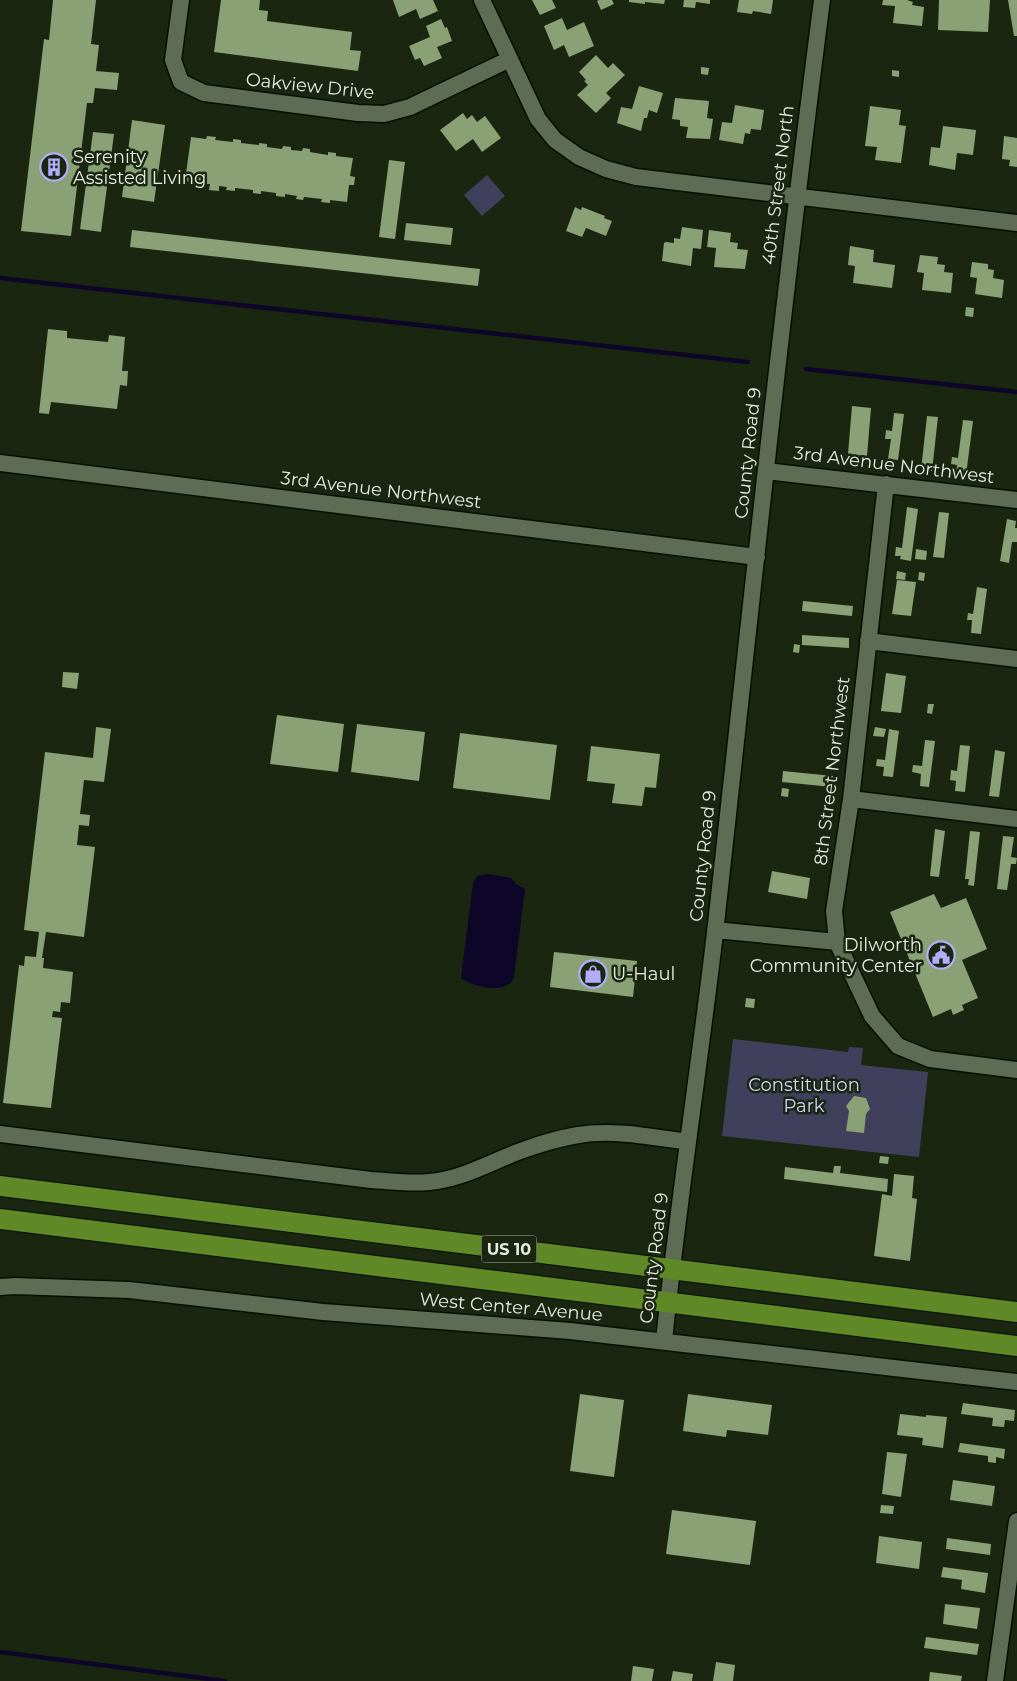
<svg xmlns="http://www.w3.org/2000/svg" width="1017" height="1681" font-family="Montserrat,sans-serif">
  <style>
    .green { fill: #41405c }
    .water { fill: #0d0629 }
    .lines { fill: none; stroke-linecap: round; stroke-linejoin: round }
    .stream { stroke: #0d0629; stroke-width: 4.5 }
    .building { fill: #89a175 }
    .minor-casing { stroke: #060e01; stroke-width: 19 }
    .major-casing { stroke: #060e01; stroke-width: 22 }
    .minor { stroke: #5e6c54; stroke-width: 16 }
    .major { stroke: #5f8926; stroke-width: 20 }
    .labels { text-anchor: middle; stroke-width: 5; stroke-linejoin: round; paint-order: stroke }
    .shield { fill: #1b2611; stroke: #a8b1a1; stroke-width: 1 }
    .shield-label { font-size: 16px; font-weight: bold; fill: #e4ecdf }
    .street-label { font-size: 18px; fill: #e4ecdf; stroke: #1b2611 }
    .poi-label { font-size: 18px; fill: #e4ecdf; stroke: #1b2611; text-anchor: start }
    .park-label { font-size: 18px; fill: #d3d3fe; stroke: #1b2611 }
  </style>
  <rect width="100%" height="100%" fill="#1b2611"/>
  <path class="green" d="M487,175l18,21 -23,20 -18,-21z
    M733,1039l115,13 1,-5 14,1 -2,17 67,7 -9,85 -197,-21z"/>
  <path class="water" d="M487,874l24,4 5,6 9,5 -11,88c-6,19 -41,10 -53,1l12,-95 4,-7z"/>
  <g class="lines">
    <path class="stream" d="M0,278l748,84
      M806,369l211,23
      M0,1652l225,29"/>
  </g>
  <path class="building" d="M53,0h43l-5,44 8,1 -3,26 23,2 -2,17 -22,-2 -2,15h-6l-16,133 -50,-5 23,-192 5,1z
    M221,0h39l-1,10 9,1 -1,10 85,11 -2,18 11,1 -3,20 -144,-19z
    M393,0h40l5,11 -18,8 -4,-10 -17,8z
    M532,0h20l4,8 -16,7z
    M599,0h13l2,4 -13,6 -4,-9z
    M629,0h36l-1,4 -19,-2v2l-16,-2z
    M684,0h26v4l-14,-2 -1,6 -12,-1z
    M739,0h34l-2,14 -18,-3 -1,3 -15,-2z
    M883,0h24l6,2 -1,3 12,2 -2,19 -29,-3 2,-17 -13,-1z
    M939,0h51l-2,32 -50,-2z
    M1008,0h9v36h-3z
    M562,18l5,12 17,-8 10,24 -25,11 -5,-12 -10,5 -10,-24z
    M441,19l4,9 2,-1 5,14 -15,6 5,11 -18,8 -4,-8 -5,2 -6,-14 21,-9 -4,-11z
    M596,55l12,13 5,-5 12,12 -19,18 5,5 -15,15 -19,-18 11,-10 -4,-4 2,-1 -7,-8z
    M701,67l8,1 -1,7 -7,-1z
    M892,70l7,1v6l-7,-1z
    M639,86l24,7 -6,20 -8,-3 -2,8h-3l-3,13 -24,-8 4,-16 11,2z
    M675,98l34,3 -2,17 6,1 -3,20 -24,-1 2,-11 -8,-1v-6l-8,-1z
    M735,105l29,5 -3,20 -10,-1 -1,5 -5,-1 -2,11 -24,-4 3,-18 10,1z
    M870,106l31,4 -2,15 7,1 -5,37 -26,-3 2,-13 -12,-1z
    M463,113l4,6 5,-4 5,7 8,-6 16,22 -19,14 -9,-13 -17,12 -16,-21z
    M132,120l33,5 -11,77 -32,-5z
    M943,126l33,4 -3,25 -16,-2 -2,17 -26,-5 2,-18 9,1z
    M93,132l21,2 -13,98 -21,-3z
    M207,136l9,1 -1,3 18,2v-3l8,1v3l18,2v-2l8,1v3l15,2 1,-3 8,1v3l11,1 1,-3 7,1v3l18,3v-3l8,1v3l17,2 -3,18 5,1 -1,8h-5l-2,17 -17,-2v3l-9,-1 1,-3 -18,-2 -1,3 -7,-1 1,-3 -12,-2v3l-9,-1v-3l-15,-2v3l-8,-1v-3l-18,-2v3l-9,-1 1,-3 -8,-1v5l-10,-1 1,-6h-7v3l-9,-2v-2l-9,-2 6,-44 15,2z
    M1004,136l13,2v29l-8,-1 1,-6 -8,-1z
    M389,160l16,2 -10,77 -16,-2z
    M575,207l6,3 1,-3 23,9 -1,2 8,3 -6,15 -20,-8 -4,9 -16,-6z
    M406,223l47,5 -2,17 -47,-5z
    M682,227l21,3 -2,19 -8,-1 -2,18 -29,-5 2,-18 2,-1 8,1v-5l6,1z
    M132,230l348,39 -2,17 -348,-39z
    M709,230l22,3 -1,9 8,1 -1,6 11,1 -3,19 -31,-2 2,-19 -9,-1z
    M850,246l24,4 -1,12 22,3 -3,23 -39,-5 2,-17 -7,-1z
    M920,255l18,2 -1,7 8,1 -1,7 9,1 -2,20 -29,-3 2,-17 -7,-1z
    M972,262l16,2v5l6,1 -1,8 11,2 -2,18 -27,-4 2,-16 -7,-1z
    M966,307l8,1 -1,9 -8,-1z
    M48,329l19,2v7l41,4 1,-7 16,2 -3,34h6l-1,15 -7,-1 -3,24 -66,-7 -2,12 -10,-1z
    M852,406l19,2 -4,48 -19,-2z
    M894,413l10,1 -6,46 -10,-1 3,-20h-6l1,-9 6,1z
    M927,416l11,1 -6,54 -11,-1z
    M963,420l10,1 -7,54 -10,-2 1,-8 -6,-1 1,-7 6,1z
    M907,507l11,2 -7,52 -11,-2 1,-3h-6l1,-9 6,1z
    M939,512l10,1 -5,45 -11,-1z
    M1007,519l9,2 -1,7h2v14h-5l-3,21 -9,-2z
    M916,549l11,2 -1,9 -11,-1z
    M897,571l9,2 -1,7 -9,-1z
    M919,572l6,1 -1,8 -6,-1z
    M897,580l19,2 -5,34 -19,-2z
    M977,587l10,2 -6,45 -10,-1 1,-13h-5l1,-7 5,1z
    M803,601l50,5 -1,10 -50,-5z
    M802,635l47,3v10l-47,-3z
    M794,644l6,1 -1,8 -6,-1z
    M63,672l16,1 -2,16 -15,-2z
    M886,673l20,3 -5,37 -20,-2z
    M928,704h6l-2,10 -5,-1z
    M277,715l67,9 -6,48 -68,-8z
    M357,724l68,8 -6,49 -68,-9z
    M96,727l15,2 -7,53 -20,-2 -4,34 10,1 -1,11 -10,-1 -2,20 18,2 -11,90 -38,-5 -4,26h2l-1,10 30,4 -3,31 -9,-1 -1,10 -7,-1 -1,6 10,1 -11,90 -48,-5 16,-138 5,1 1,-10 11,1 3,-25 -15,-2 21,-178 48,6z
    M875,727l11,2 -2,8 -11,-1z
    M889,729l10,2 -6,46 -10,-1 1,-9 -8,-1 1,-7 8,1z
    M460,733l97,12 -7,55 -97,-12z
    M925,740l10,1 -6,46 -9,-1 1,-12 -9,-2 1,-7 9,1z
    M960,745l10,1 -5,46 -10,-1 1,-10 -6,-1 1,-10 6,1z
    M591,746l69,8 -4,34 -11,-1 -3,19 -30,-3 3,-19 -28,-3z
    M995,750l10,2 -6,45 -10,-1z
    M783,771l50,5 -1,11 -50,-5z
    M782,788l7,1 -1,8 -7,-1z
    M935,829l10,2 -6,46 -9,-1z
    M970,831l10,1 -6,54 -6,-1 1,-6h-4z
    M1003,836l11,1 -3,20 6,1 -1,6h-5l-4,26 -10,-1z
    M772,871l38,7 -3,21 -39,-7z
    M934,894l7,14 25,-10 21,51 -25,11 16,38 -16,7 2,5 -11,5 -2,-6 -18,8 -43,-105z
    M554,952l83,9 -4,36 -83,-10z
    M746,998l9,1 -1,9 -9,-1z
    M854,1096l12,2 4,11 -4,5 -2,19 -18,-2 3,-20 -3,-5z
    M880,1156l9,1 -1,7 -9,-1z
    M834,1166h7l-1,7 48,6 -1,13 -103,-13 1,-12 48,6z
    M894,1174l20,2 -2,22 5,1 -7,62 -36,-5 8,-62 10,2z
    M580,1394l44,6 -10,77 -44,-6z
    M688,1394l84,11 -4,30 -41,-5 -1,7 -43,-6z
    M963,1403l52,7 -1,11 -9,-1 -1,7 -12,-1 1,-8 -32,-4z
    M900,1414l26,3v-2l21,2 -4,31 -21,-3 1,-7 -26,-3z
    M960,1443l45,6 -1,10 -8,-2v6l-8,-1v-6l-30,-4z
    M887,1452l20,2 -6,43 -19,-3z
    M953,1480l42,6 -3,20 -42,-6z
    M881,1505l13,1 -1,8 -13,-1z
    M672,1510l84,11 -6,44 -84,-11z
    M879,1536l43,6 -3,27 -43,-6z
    M947,1538l44,6 -1,11 -44,-6z
    M943,1567l45,6 -3,20 -24,-4 1,-9 -21,-3z
    M945,1604l35,4 -3,21 -34,-5z
    M926,1637l53,7 -2,11 -53,-7z
    M716,1662l19,3 -2,16h-20z
    M633,1666l21,3 -2,12h-21z
    M673,1671l20,3 -1,7h-21z
    M930,1672l32,4 -1,5h-32z"/>
  <g class="lines">
    <g class="minor-casing">
      <path id="minor" d="M181,0l-8,60 8,22 23,11 154,20 26,1 26,-7 100,-48
        M482,0l56,119 17,21 24,17 27,12 30,8 381,46
        M0,463l757,94
        M766,471l251,29
        M886,484l-35,315 -17,112 3,31 35,74 26,30 32,13 87,11
        M868,641l149,18
        M851,799l166,20
        M715,930l122,12
        M0,1134l371,46c19,1 39,4 58,2 35,-3 65,-22 97,-33 17,-6 35,-11 52,-14 35,-6 75,2 110,7
        M0,1287l15,-1 114,4 194,22 247,19 447,51
        M664,1341c14,-139 36,-278 52,-417 34,-308 66,-617 106,-924
        M995,1681l22,-160"/>
    </g>
    <g class="major-casing">
      <path id="major" d="M0,1186l1017,126
        M0,1219l1017,127"/>
    </g>
    <use href="#minor" class="minor"/>
    <use href="#major" class="major"/>
  </g>
  <defs>
    <g id="building-ring" transform="scale(1.4375)"><circle r="9.5" fill="#1b2611" stroke="#b1adfa" stroke-width="1.5"/><path d="M-4-6H4V6H1V3H-1V6H-4ZM-2.5-4.3h1.7v1.8h-1.7ZM.8-4.3h1.7v1.8H.8ZM-2.5-1h1.7V.8h-1.7ZM.8-1h1.7V.8H.8Z" fill="#b1adfa"/></g>
    <g id="civic-ring" transform="scale(1.4375)"><circle r="9.5" fill="#1b2611" stroke="#b1adfa" stroke-width="1.5"/><path d="M-.6-6.5H3V-4.5H.6V-3L4-1V1h2V6H-6V1h2V-1L-.6-3ZM-1.2 2.5V6h2.4V2.5Z" fill="#b1adfa"/></g>
    <g id="shop-ring" transform="scale(1.4375)"><circle r="9.5" fill="#1b2611" stroke="#b1adfa" stroke-width="1.5"/><path d="M-5-2.5h2.3a2.7 3.5 0 0 1 5.4 0H5L5.5 6h-11ZM-1.5-2.5h3a1.5 2.3 0 0 0-3 0Z" fill="#b1adfa"/></g>
  </defs>
  <g fill-rule="evenodd">
    <use href="#building-ring" x="54" y="167"/>
    <use href="#civic-ring" x="941" y="955"/>
    <use href="#shop-ring" x="593" y="974"/>
  </g>
  <g class="labels">
    <rect class="shield" x="481.5" y="1235.5" width="55" height="27" rx="4"/>
    <g class="shield-label">
      <text x="509" y="1255">US 10</text>
    </g>
    <g class="street-label">
      <text transform="translate(310 86) rotate(6)" y="6">Oakview Drive</text>
      <text transform="translate(778 185) rotate(-83)" y="6">40th Street North</text>
      <text transform="translate(748 453) rotate(-84)" y="6">County Road 9</text>
      <text transform="translate(894 465) rotate(7)" y="6">3rd Avenue Northwest</text>
      <text transform="translate(381 490) rotate(7)" y="6">3rd Avenue Northwest</text>
      <text transform="translate(832 771) rotate(-83)" y="6">8th Street Northwest</text>
      <text transform="translate(703 856) rotate(-84)" y="6">County Road 9</text>
      <text transform="translate(654 1258) rotate(-83)" y="6">County Road 9</text>
      <text transform="translate(511 1307) rotate(5)" y="6">West Center Avenue</text>
    </g>
    <g class="poi-label">
      <text x="73" y="163">Serenity<tspan x="73" dy="21">Assisted Living</tspan></text>
      <text x="922" y="951" text-anchor="end">Dilworth<tspan x="922" dy="21">Community Center</tspan></text>
      <text x="612" y="980">U-Haul</text>
    </g>
    <g class="park-label">
      <text x="804" y="1091">Constitution<tspan x="804" dy="21">Park</tspan></text>
    </g>
  </g>
</svg>
